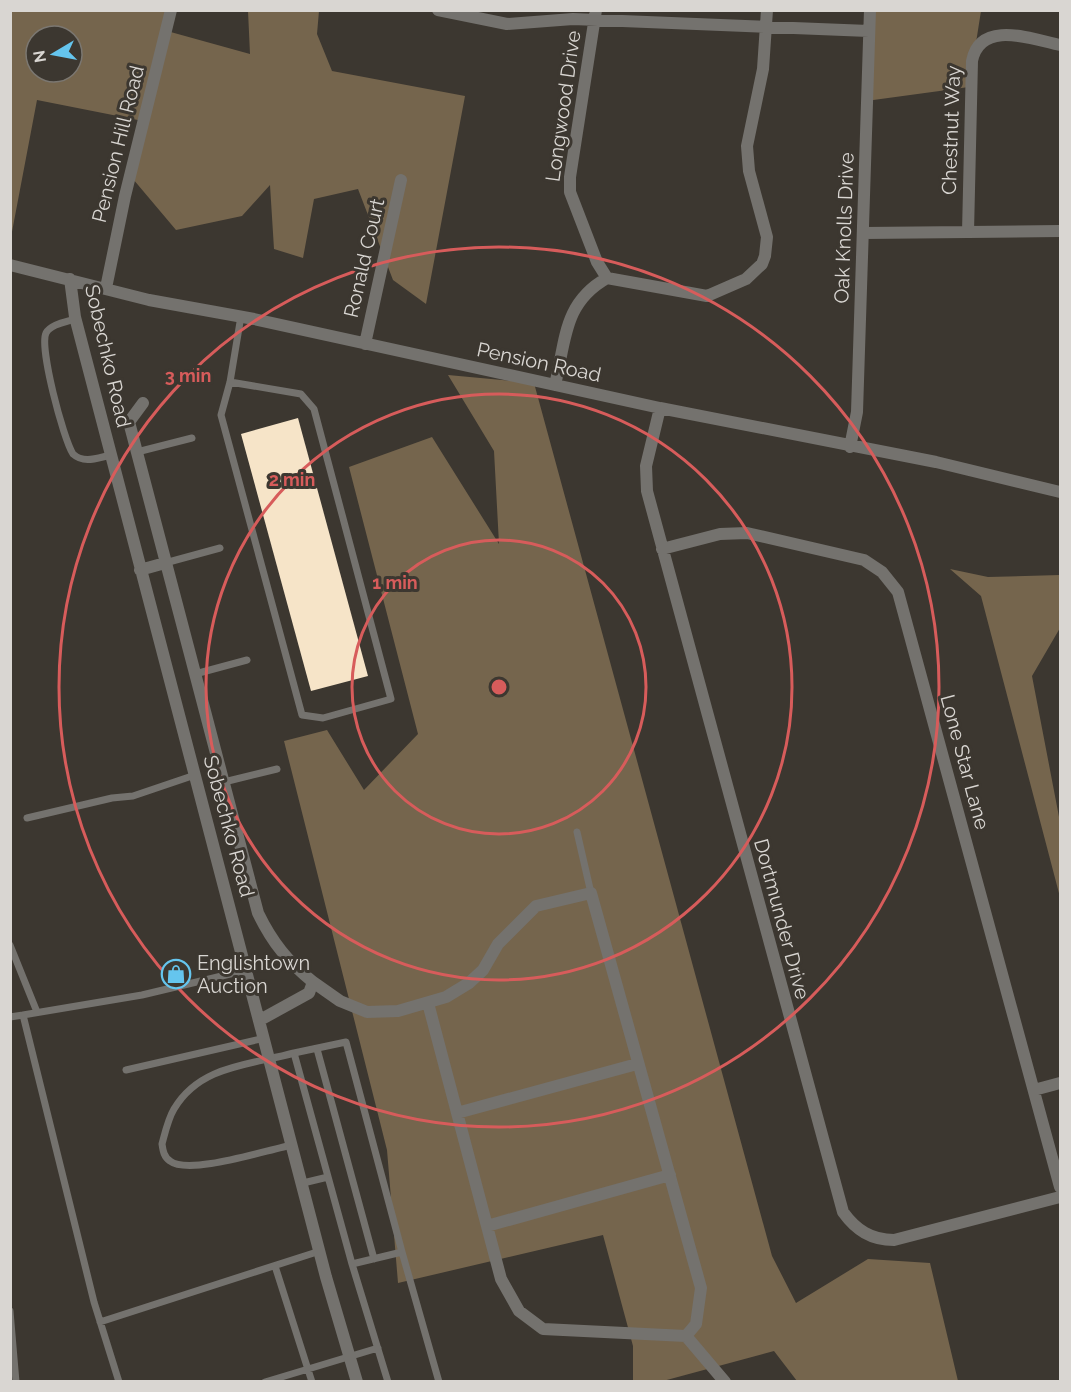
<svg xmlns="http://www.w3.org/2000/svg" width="1071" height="1392" font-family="Raleway,sans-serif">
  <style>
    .forest { fill: #75654d; fill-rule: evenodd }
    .building { fill: #f6e4c8 }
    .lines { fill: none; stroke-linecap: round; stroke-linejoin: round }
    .lane { stroke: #74726e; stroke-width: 7 }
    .street { stroke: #74726e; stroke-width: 12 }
    .ring { fill: none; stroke: #d75c5b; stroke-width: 3 }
    .labels { text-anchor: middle; stroke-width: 6; stroke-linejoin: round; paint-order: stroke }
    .street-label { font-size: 20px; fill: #d9d6d2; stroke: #3c3730 }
    .poi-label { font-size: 20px; fill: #d9d6d2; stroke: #3c3730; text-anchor: start }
    .centre { fill: #d75c5b; stroke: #3c3730; stroke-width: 3 }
    .ring-label { font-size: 18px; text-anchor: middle; font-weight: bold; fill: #d75c5b; stroke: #3c3730; stroke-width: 6; stroke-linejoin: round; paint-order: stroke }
  </style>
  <rect width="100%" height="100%" fill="#3c3730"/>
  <path class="forest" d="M11,11h160l-4,20 83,23 -2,-43h71l-2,23 15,37 133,25 -39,208 -33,-24 -35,-91 -44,10 -11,59 -29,-9 -4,-64 -28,31 -66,14 -43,-51 10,-58 -106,-21 -26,137zM36,36h36v36h-36z
    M871,11h110l-12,76 -103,14z
    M448,375l86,8 238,873 24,47 72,-44 62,4 28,118h-161l-23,-30 -111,30h-30v-35l-30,-111 -205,48 -11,-133 -103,-409 43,-11 37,60 54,-56 -69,-267 83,-30 67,107 -5,-93z
    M950,569l38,8 72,-2v53l-28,48 28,146v75l-79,-301z"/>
  <path class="building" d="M298,418l70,258 -57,15 -70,-257z"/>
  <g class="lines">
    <path class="lane" d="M75,319c-9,3 -24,5 -29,14 -7,14 17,105 27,121 11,10 24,4 38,1
      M230,382l71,12 13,15 77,290 -68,19 -21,-3 -81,-300 9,-33 11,-66
      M137,452l55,-14
      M165,563l55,-15
      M195,674l52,-14
      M224,782l53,-13
      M27,818l85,-20 21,-2 62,-21
      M577,832l14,61
      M10,945l27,67
      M23,1015l119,-20 105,-25
      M10,1017l13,-2 71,287 25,80
      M317,1049l57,210
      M126,1070l139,-32
      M293,1145c-24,4 -104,31 -123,16 -6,-4 -7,-10 -8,-17 3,-11 6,-25 12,-35 26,-44 76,-44 120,-56
      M303,1183l25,-6
      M352,1264l-58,-211 52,-11 56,210
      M275,1266l37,116
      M10,1311l6,71
      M100,1322l220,-71
      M265,1382l113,-34
      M388,1382l-36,-118 50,-12 37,130"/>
    <path class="street" d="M438,10l69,14 66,-5 296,12
      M596,10l-26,167v15l27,70 10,16 100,18 39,-17 16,-15 3,-8 2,-19 -18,-66 -2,-25 16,-77 4,-59
      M1060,45c-28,-6 -80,-26 -88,16l-4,171 92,-1
      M864,233l104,-1
      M10,265l139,35 105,19 406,89 276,54 124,30
      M70,279l5,38 251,960 31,105
      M106,288l19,-92 46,-186
      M365,344l36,-164
      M555,385c11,-45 8,-82 52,-107
      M143,403l-14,19 129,491c14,29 30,49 55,69l-4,11 -49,27
      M660,408l-14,58 1,25 196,721c13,18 28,28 51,28l166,-43
      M850,447l7,-35 13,-402
      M662,549l58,-15 27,-1 117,27 18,12 16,20 162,595
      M140,570l25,-7
      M313,982l27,19 27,11 31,-1 48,-14 23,-14 14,-13 15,-26 38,-38 55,-13 110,395 -5,36 -10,12 -143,-7 -24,-18 -18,-32 -73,-276
      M1034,1090l26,-7
      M457,1113l180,-49
      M487,1226l183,-51
      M686,1336l39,46"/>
  </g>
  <g class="ring">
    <circle cx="499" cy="687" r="147"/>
    <circle cx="499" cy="687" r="293"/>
    <circle cx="499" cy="687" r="440"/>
  </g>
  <defs>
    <g id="shop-ring" transform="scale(1.5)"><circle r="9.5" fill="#3c3730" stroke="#65c5ee" stroke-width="1.5"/><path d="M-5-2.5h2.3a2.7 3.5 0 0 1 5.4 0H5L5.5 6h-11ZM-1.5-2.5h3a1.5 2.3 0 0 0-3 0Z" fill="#65c5ee"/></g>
  </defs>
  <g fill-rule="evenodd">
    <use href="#shop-ring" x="176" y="974"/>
  </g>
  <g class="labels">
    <g class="street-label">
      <text transform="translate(563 106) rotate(-82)" y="7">Longwood Drive</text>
      <text transform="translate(951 130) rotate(-88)" y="7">Chestnut Way</text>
      <text transform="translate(118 144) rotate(-76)" y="7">Pension Hill Road</text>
      <text transform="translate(844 228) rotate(-88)" y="7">Oak Knolls Drive</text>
      <text transform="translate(364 258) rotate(-77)" y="7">Ronald Court</text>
      <text transform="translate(108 356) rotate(77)" y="7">Sobechko Road</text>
      <text transform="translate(539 362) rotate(12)" y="7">Pension Road</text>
      <text transform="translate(965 762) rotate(75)" y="7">Lone Star Lane</text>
      <text transform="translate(229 826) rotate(75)" y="7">Sobechko Road</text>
      <text transform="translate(782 919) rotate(75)" y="7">Dortmunder Drive</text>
    </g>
    <g class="poi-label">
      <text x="197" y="970">Englishtown<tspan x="197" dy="23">Auction</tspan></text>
    </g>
  </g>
  <circle cx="499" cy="687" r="9" class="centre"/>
  <g class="ring-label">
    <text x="188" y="382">3 min</text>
    <text x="292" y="486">2 min</text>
    <text x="395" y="589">1 min</text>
  </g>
  <rect width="1071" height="1392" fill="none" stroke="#d9d6d2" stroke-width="24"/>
  <g transform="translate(54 54) rotate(260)"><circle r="28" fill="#3c3730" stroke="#7b7771" stroke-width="1.5"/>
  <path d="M0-4.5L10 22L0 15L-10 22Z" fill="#65c5ee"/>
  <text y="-9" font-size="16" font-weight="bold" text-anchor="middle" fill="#d9d6d2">N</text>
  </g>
</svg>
